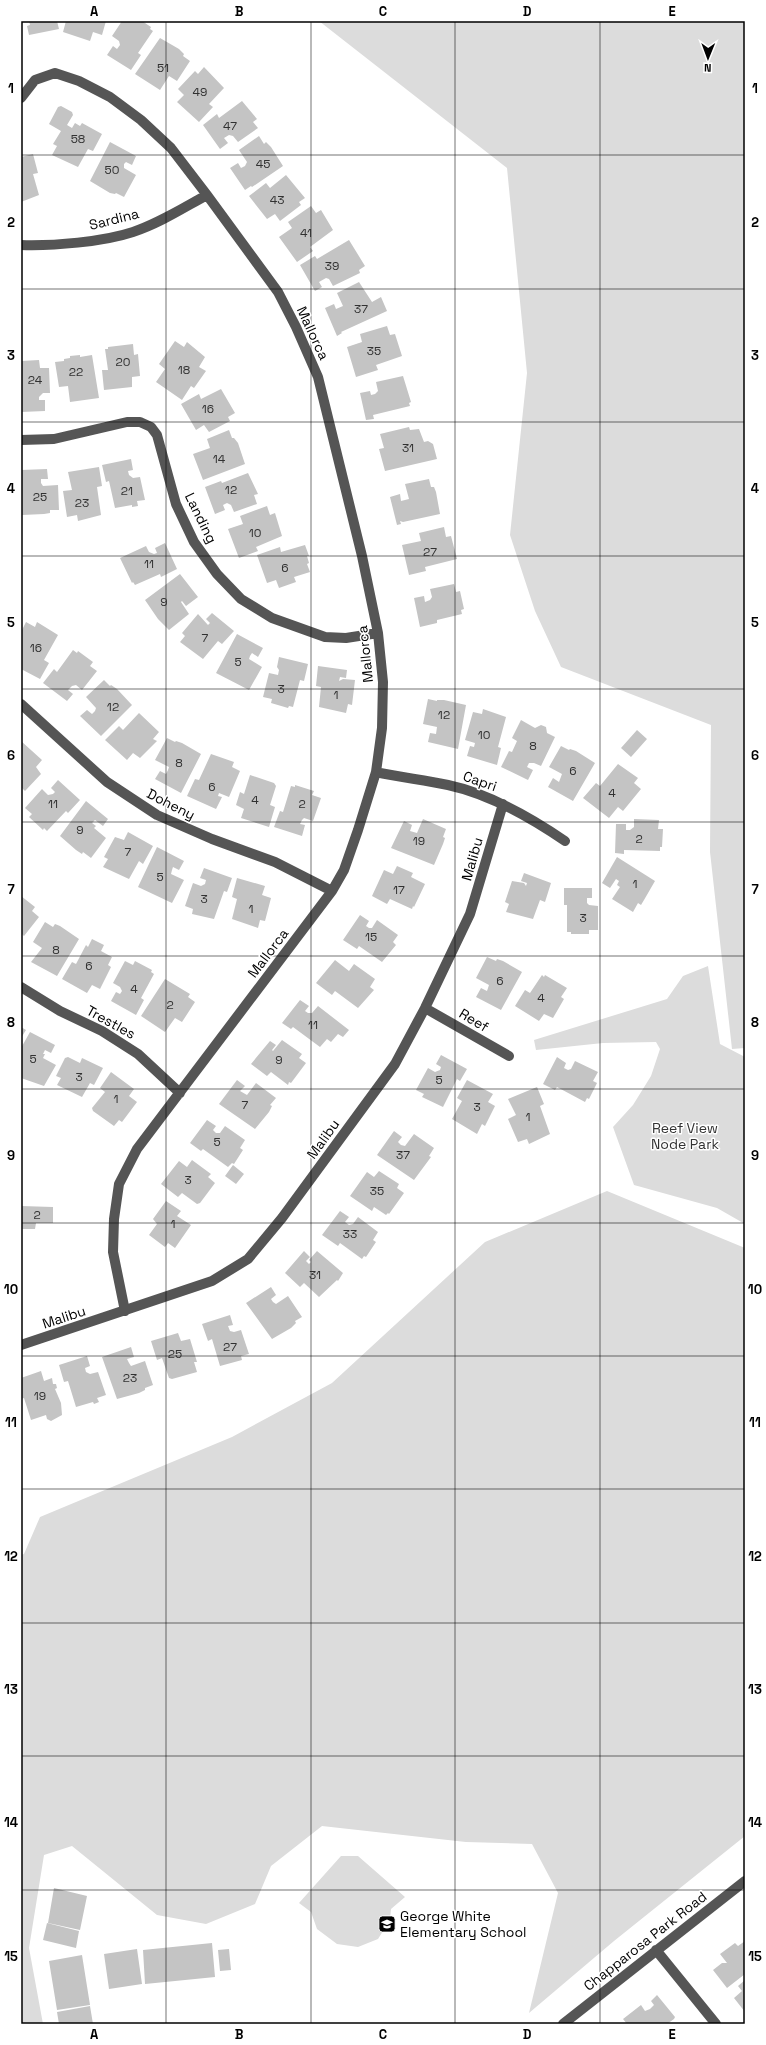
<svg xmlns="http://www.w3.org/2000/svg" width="766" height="2045" font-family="'Space Grotesk',sans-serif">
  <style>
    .green { fill: #dcdcdc }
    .building { fill: #c4c4c4 }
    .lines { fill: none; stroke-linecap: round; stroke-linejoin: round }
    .minor { stroke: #555; stroke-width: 10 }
    .grid { fill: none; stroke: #000; stroke-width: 1; stroke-opacity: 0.55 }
    .labels { text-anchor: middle; stroke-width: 3; stroke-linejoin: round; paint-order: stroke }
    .number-label { font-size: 12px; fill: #313131 }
    .street-label { font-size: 14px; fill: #000; stroke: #fff }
    .park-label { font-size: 14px; fill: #333; stroke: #fff }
    .poi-label { font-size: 14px; fill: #000; stroke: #fff; text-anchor: start }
    .neatline { fill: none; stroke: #000; stroke-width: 1.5 }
    .grid-label { font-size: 13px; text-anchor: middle; font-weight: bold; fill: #000 }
  </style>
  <rect width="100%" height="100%" fill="#fff"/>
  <path class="green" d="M319,21h426v1027l-13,1 -22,-197 1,-127 -150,-58 -26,-56 -25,-76 17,-162 -20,-205z
    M708,966l12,78 25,13v167l-28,-16 -83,-23 -21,-58 20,-22 18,-29 9,-27 -4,-7 -53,1 -67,7 -2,-10 133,-41 16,-23z
    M607,1191l138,57v588l-131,105 -85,72 29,-120 -26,-49 -66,-2 -144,-16 -51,40 -16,38 -49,20 -49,-9 -85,-69 -28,9 -15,93 14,76h-22v-469l3,-1 16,-37 192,-80 100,-54 153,-141z
    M341,1856h17l47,41 -14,12 -1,11 -12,19 -20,8 -21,-3 -20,-15 -6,-17 -12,-9z"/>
  <path class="building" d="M29,21h28l2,8 -30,6 -2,-9 3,-1z
    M66,21h40l-4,14 -9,-3 -3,9 -27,-9z
    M122,21h20l9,6 -1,2 3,2 -15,22 3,2 -10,15 -24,-15 6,-9 4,3 3,-4 -1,-4 -7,-5z
    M160,38l19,11 5,5 -1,2 7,5 -13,20 -8,-5 -9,14 -25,-16z
    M204,67l20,21 -15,16 4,3 -14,15 -22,-20 7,-7 -6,-6 17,-18 3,3z
    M242,101l15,18 -4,3 5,6 -20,14 -5,-6 -4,-1 -5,3 4,5 -8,6 -17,-24 14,-11 2,4z
    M61,106l11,6 1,3 -6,10 5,3 3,-5 5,3 2,-3 20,11 -9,17 -5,-2 -10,18 -26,-12 5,-9 -4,-2 8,-13 -12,-7 9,-17z
    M259,136l5,8 2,-2 5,5 12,19 -31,21 -1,-1 -6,4 -15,-22 8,-5 3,5 4,-2 2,-4 -8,-12z
    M110,142l26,14 -4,9 -6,-3 -2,2v4l12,7 -12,22 -8,-4 -1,1 -5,-1 -20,-12z
    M33,154l5,19 -5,1 6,21 -18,7v-45z
    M286,175l19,23 -6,4 2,3 -21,16 -5,-7 -8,5 -18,-23 17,-13 4,5z
    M311,206l5,7 5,-3 12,20 -23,17 3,4 -16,11 -18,-25 13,-9 -4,-6z
    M349,240l16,26 -6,4 1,3 -27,13 -4,-7 -3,-1 -7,4 3,5 -7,4 -15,-26 15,-9 2,3z
    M359,282l13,20 9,-5 6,14 -46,21 1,1 -5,3 -12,-28 9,-4 2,5 7,-3 -6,-13z
    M387,326l3,9 5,-1 7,22 -26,9 2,5 -22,7 -9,-30 15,-5 -2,-8z
    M175,341l9,6 3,-5 18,15 -6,10 7,4 -12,17 -3,-2 -9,14 -26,-18 9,-13 -6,-5z
    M133,344l1,11 4,-1 2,22 -8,1v10l-28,3 -2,-20h6l-3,-21h3v-2z
    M80,355v2l12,-2 7,43 -29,4 -2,-16 -9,1 -4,-25 9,-1v-2l6,-1v-2z
    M39,360l1,8h9l1,25h-7l-4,4v3h6v11l-24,1v-51z
    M403,376l8,26 -2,1 1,3 -37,9 1,4 -8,1 -6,-27 10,-2 1,4 4,-1 3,-3 -2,-9z
    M221,389l14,24 -7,4 2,4 -21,11 -5,-7 -8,5 -15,-26 18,-10 2,5z
    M409,427l1,3 9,-1 5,13 4,-1 5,3 4,15 -52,12 -6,-22 5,-1 -4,-14z
    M229,430l3,8h2l4,5 7,21 -42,16 -10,-26 17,-6 -3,-9z
    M131,459l2,11 -5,1 1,4 4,3 7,-1 5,23 -8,1 1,5 -6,1v-2l-17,3 -6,-27 -3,1 -4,-17z
    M99,467l3,19 -5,1 4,28 -23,6 -1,-6 -10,2 -4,-26 9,-1 -4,-18z
    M47,469l1,10h-7v4l2,3 15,-1 1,25h-9v3l-6,1 -22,1 -1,-45z
    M248,473l10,21 -4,1 3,9 -23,8 -3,-7 -4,-2 -4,2 2,5 -10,4 -10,-27 16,-6 1,2z
    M429,479l2,8h3l2,5 4,22 -37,8 -3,-1 1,3 -4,1 -7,-28 10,-3 1,7 8,-2 -4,-15z
    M267,506l3,9 5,-2 7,23 -26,11 2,4 -19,7 -11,-29 15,-5 -3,-8z
    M444,527l2,10 5,-1 6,23 -32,8 1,4 -17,4 -7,-30 19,-4 -2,-8z
    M165,543l12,26 -16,8 -1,-3 -25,11 -2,-3 -1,1 -12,-25 26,-12 3,6 5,2 3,-1 -2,-5z
    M305,545l4,11h-2l2,7 -2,1 3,8 -16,5 2,5 -17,6 -3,-8 -9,3 -10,-28 23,-8 1,5z
    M180,574l18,23 -12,9 -4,-5 -1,1 8,12 -20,16 -11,-11 -13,-19z
    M454,584l2,8 4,-1 4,18 -3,1 1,4 -25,6v3l-17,4 -6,-29 10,-2 1,6 5,-2 2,-3 -2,-8z
    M212,613l22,18 -12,13 -4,-3 -15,18 -23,-17 5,-6 -3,-3 16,-19 10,11 2,-2 -4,-4z
    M26,622l9,5 2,-5 21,13 -14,25 5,3 -9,16 -19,-10v-37z
    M237,634l26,14 -5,9 -6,-4 -2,3 -1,3 13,8 -13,23 -33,-17z
    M73,650l4,3 1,-2 15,11 -3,4 7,5 -15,19 -6,-5 -4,1 -4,4 5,4 -6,7 -24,-18 11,-14 3,3z
    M279,657l29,7 -4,17 -4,-1 -7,27 -4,-1 -1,2 -17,-5 1,-4 -9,-2 6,-24 9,2 1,-5 -2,-3z
    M318,666l29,4 -1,8 -6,-1 -1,4 4,-2 12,1 -3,25 -4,-1 -2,9 -27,-6 2,-20 -5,-1z
    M104,680l6,6 1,-1 6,4 15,16 -31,31 -21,-20 7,-6 5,4 3,-3 1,-3 -10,-11z
    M428,699l9,2v-1h7l22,5 -8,44 -30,-7 2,-9 6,1 1,-7 -14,-3z
    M483,709l23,8 -8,30 3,1 -4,17 -30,-9 3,-10 4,1 1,-4 -10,-3 8,-28 9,2z
    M139,713l20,19 -6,7 4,2 -17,17 -7,-5 -6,7 -22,-20 14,-14 4,4z
    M521,720l14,8 6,-3 5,2 1,6 8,4 -14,29 -7,-3h-5l-2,4 6,3 -5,10 -27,-13 8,-16 3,1 5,-11 -5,-3z
    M637,730l10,9 -16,18 -10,-9z
    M167,738l8,4 1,-1 6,2 19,11 -20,39 -26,-14 5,-8 6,3 2,-4 1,-3 -14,-7z
    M21,741l21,19 -6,7 5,7 -16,17 -3,-3 -1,2z
    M561,746l8,4 1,-1 6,2 19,12 -22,38 -25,-14 5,-9 6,4 3,-8 -13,-7z
    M211,754l23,8 -2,5 8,4 -11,26 -10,-4 -1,3 4,1 -6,12 -29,-13 8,-17 4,1z
    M618,764l20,14 -4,5 7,6 -18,22 -5,-4 -9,11 -26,-20 13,-15 4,3z
    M250,775l24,8 2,3 -6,19 5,2 -6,20 -28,-9 3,-9 -8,-4 4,-13 4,2z
    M58,780l22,20 -12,13 -2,-2 -19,20 -3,-3 -1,2 -14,-13 3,-3 -7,-6 17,-19 6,6 5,-1 2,-2 -4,-4z
    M295,785l19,6 -2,4 9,3 -8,23 -9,-3 -2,2 -2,4 5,1 -3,11 -28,-9 6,-16 3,1 8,-26 4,1z
    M86,801l22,18 -5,7 -8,-6 -3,3 4,3 -2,2 12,10 -15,20 -8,-6 -1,2 -6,-4 -16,-14z
    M423,819l23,10 -3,8 2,1 -2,6 -9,21 -43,-17 13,-27 8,4 -2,6 7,2z
    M634,819l25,1 -1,9h5l-1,18h-2v4l-36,-1v4l-9,-1 1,-29h10v6h4l4,-3z
    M128,832l25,14 -10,18 -4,-3 -10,18 -26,-12 5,-8 -4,-2 11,-20 9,3z
    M157,847l27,14 -5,9 -6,-3 -1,3 -1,4 13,6 -12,23 -34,-16z
    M617,857l38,24 -11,19 -3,5 -3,-2 -5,9 -21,-13 8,-12 -3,-2 2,-4 -3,-2 -6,9 -8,-5z
    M397,866l16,7 -2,4 14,7 -11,23 -1,-1 -1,3 -22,-10 -3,5 -15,-8 12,-26 9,4z
    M204,868l28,10 -5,14 -3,-1 -10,28 -22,-5 1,-5 -8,-3 8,-23 8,3 4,-2 1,-4 -6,-2z
    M524,873l27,10 -6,19 -5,-2 -7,19 -27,-7 3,-8 -4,-2 7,-21 12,2 2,3 1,-3 -6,-2z
    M237,878l28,8 -3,9 9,3 -6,23 -5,-1 -2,8 -26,-9 5,-20 -5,-2z
    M564,888h28v10h-5v5l2,2 9,1v24h-9v4h-18v-2h-4v-27h-3z
    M21,896l14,11 -3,4 7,6 -15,19 -3,-3z
    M360,915l9,6 -3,5 3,2h3l5,-8 21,15 -5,7 3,3 -14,17 -23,-16 -2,3 -14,-9z
    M45,922l8,5 2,-3 5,2 19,13 -22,37 -26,-14 11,-14 -9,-6z
    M92,939l12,6 -3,6 11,6 -4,8 3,2 -11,22 -8,-4 -5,8 -25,-14 10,-17 4,2 10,-19 2,2z
    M487,957l9,4 1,-2 6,2 19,11 -21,38 -25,-13 5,-9 6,3 2,-6 -13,-7z
    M335,960l14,11 5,-7 21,15 -5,8 4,3 -16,18 -23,-17 -3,4 -16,-12z
    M125,961l8,4 2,-4 17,9 -1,2 3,2 -13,24 3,2 -8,15 -25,-14 5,-9 4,2 2,-3 -2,-4 -7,-4z
    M542,975l2,2 1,-2 22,13 -6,9 3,2 -11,19 -9,-4 -5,7 -24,-15 10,-16 5,3z
    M165,979l25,15 -2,3 7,5 -13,20 -7,-4 -10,14 -24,-16z
    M300,1000l9,6 -4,5 3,2h4l6,-7 31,24 -6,7 -5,-3 -7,8 -4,-3 -7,8 -27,-20 -2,2 -9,-6z
    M21,1027l5,3 -5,8z
    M30,1032l25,13 -4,8 -6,-3 -2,4h2l-2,4 13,7 -12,21 -23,-8v-30z
    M282,1040l20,14 -3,4 7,5 -15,20 -2,-1 -1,3 -17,-13 -4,4 -16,-12 19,-23 6,4 -4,5 1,1z
    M441,1055l26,14 -7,12 -3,-2 -14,28 -21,-10 2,-3 -8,-4 12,-22 7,4 5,-2 1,-3 -5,-3z
    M68,1057l12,6 2,-5 21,10 -9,17 -4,-2 -8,14 -25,-12 4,-7 -5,-2 9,-18z
    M557,1057l9,6 -2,5 4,2 3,-1 4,-8 23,11 -5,9 4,2 -8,16 -2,-1 -2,4 -28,-15 -2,3 -12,-6z
    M111,1072l23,17 -5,7 8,6 -15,20 -3,-2 -5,6 -21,-15 -1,-3 13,-16 -5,-4z
    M237,1080l8,6 -5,5 7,4 9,-12 20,15 -6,7 2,1 -3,6 -14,17 -36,-25z
    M467,1080l26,14 -5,8 7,4 -10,20 -3,-2 -5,10 -25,-15 10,-18 -5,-3z
    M537,1087l7,17 -4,2 10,28 -21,10 -2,-5 -9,3 -10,-23 8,-4 -8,-16z
    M207,1120l9,6 -3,4 3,3h4l5,-7 20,14 -5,8 3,2 -9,14 -2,-1 -4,4 -25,-18 -2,2 -11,-8z
    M394,1131l8,6 -4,5 3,3 4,1 9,-12 20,14 -5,8 2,1 -17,23 -37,-25z
    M192,1160l19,14 -3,3 7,6 -15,20 -3,1 -15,-11 -4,4 -17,-13 18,-23 8,6z
    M233,1165l11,9 -8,10 -11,-8z
    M379,1171l20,13 -2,4 7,5 -15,21 -1,-1 -2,2 -12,-8 -2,4 -22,-15 17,-24 7,5z
    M166,1201l15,10 -4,5 14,9 -16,23 -7,-5 -3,4 -16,-12 8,-11 -4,-5z
    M21,1206l32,1v16h-17l-1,6h-14z
    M340,1211l9,6 -4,5 4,3 4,-1 5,-7 20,15 -5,8 3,2 -10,15 -2,-1 -2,3 -22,-16 -2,3 -16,-11z
    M304,1251l6,6 -4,4 3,3 2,-2 -2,-2 8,-9 26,22 -5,8 -1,-1 -18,17 -15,-14 -4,4 -15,-14z
    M271,1287l5,8 -5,4 2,3 3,2 12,-8 14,21 -7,4 1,2 -5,5 -19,11 -26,-36z
    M230,1315l3,10 -5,1 2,5 4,1 7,-2 8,24 -8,2 1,4 -22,6 -8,-27 -4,2 -6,-17z
    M178,1333l3,8 9,-2 7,23h-3l3,10 -25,7 -3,-1 -7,-20 -5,2 -6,-19z
    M131,1347l3,10 -7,2 2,4 2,3 14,-5 8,24 -8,3v2l-6,3 -22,6 -15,-42z
    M87,1356l3,10 -5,2 1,4 4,2 8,-2 8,23 -9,3 2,4 -5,2 -1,-2 -17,5 -8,-26 -4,1 -5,-17z
    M41,1371l3,10 8,-3 1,6h3l1,4 -2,1 6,14 1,12 -11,6 -4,-2 -1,-4 -15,5 -7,-22 -3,1v-21z
    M54,1888l33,8 -7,34 -32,-7z
    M47,1923l32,8 -3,17 -33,-8z
    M745,1941v33l-18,14 -14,-18 9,-7h5l-7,-9 15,-11 3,3z
    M212,1943l3,34 -70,7 -2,-34z
    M137,1949l5,35 -33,5 -5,-35z
    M229,1949l2,21 -11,1 -2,-21z
    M82,1955l8,50 -33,5 -8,-49z
    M745,1980v32l-11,-14 8,-7 -4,-5z
    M657,1995l18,22 -1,2 -7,5h-40l-4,-5 18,-14 4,6 5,-2 4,-4 -3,-4z
    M90,2006l3,18h-34l-2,-12z"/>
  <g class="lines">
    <path class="minor" d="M21,98l14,-18 20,-7 24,8 31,16 31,23 30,28 36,47 71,97 18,35 22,50 44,179 16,77 5,49 -1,46 -6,44 -18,58 -14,40 -12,21 -195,258 -18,35 -5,35 -1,33 12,59
      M21,245c32,1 82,-3 112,-13 27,-9 50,-24 74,-37
      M21,440l33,-1 73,-17h13l11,5 6,8 19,69 18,38 23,32 24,25 31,19 53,19 21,1 32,-5
      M21,704l86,78 50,33 55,24 63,23 57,29
      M376,772c23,5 48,8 72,13 42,9 82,32 117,56
      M21,987l39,24 42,20 36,23 42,39
      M425,1008l84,48
      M21,1345l191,-64 36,-22 34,-41 113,-154 30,-56 45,-94 33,-110
      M656,1950l60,74
      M563,2024l182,-143"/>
  </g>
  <path class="grid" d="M166,21v2003M311,21v2003M455,21v2003M600,21v2003M21,155h724M21,289h724M21,422h724M21,556h724M21,689h724M21,822h724M21,956h724M21,1089h724M21,1223h724M21,1356h724M21,1489h724M21,1623h724M21,1756h724M21,1890h724"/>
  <defs>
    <g id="school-square" transform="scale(0.9)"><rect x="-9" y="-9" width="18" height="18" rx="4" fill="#000" stroke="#fff"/><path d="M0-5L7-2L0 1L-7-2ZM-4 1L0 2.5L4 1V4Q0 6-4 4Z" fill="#fff"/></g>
  </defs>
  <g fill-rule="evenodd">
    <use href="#school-square" x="387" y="1924"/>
  </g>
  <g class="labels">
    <g class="number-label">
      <text x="163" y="72">51</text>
      <text x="200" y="96">49</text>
      <text x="230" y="130">47</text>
      <text x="78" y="143">58</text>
      <text x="263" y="168">45</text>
      <text x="112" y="174">50</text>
      <text x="277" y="204">43</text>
      <text x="306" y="237">41</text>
      <text x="332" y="270">39</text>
      <text x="361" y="313">37</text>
      <text x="374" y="355">35</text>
      <text x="123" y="366">20</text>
      <text x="184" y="374">18</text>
      <text x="76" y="376">22</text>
      <text x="35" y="384">24</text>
      <text x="208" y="413">16</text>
      <text x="408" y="452">31</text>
      <text x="219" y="463">14</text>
      <text x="231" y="494">12</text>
      <text x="127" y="495">21</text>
      <text x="40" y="501">25</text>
      <text x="82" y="507">23</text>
      <text x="255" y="537">10</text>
      <text x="430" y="556">27</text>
      <text x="149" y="568">11</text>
      <text x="285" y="572">6</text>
      <text x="164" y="606">9</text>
      <text x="205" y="642">7</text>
      <text x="36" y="652">16</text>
      <text x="238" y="666">5</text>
      <text x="281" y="693">3</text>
      <text x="336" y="699">1</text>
      <text x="113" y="711">12</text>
      <text x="444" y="719">12</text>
      <text x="484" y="739">10</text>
      <text x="533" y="750">8</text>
      <text x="179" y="767">8</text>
      <text x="573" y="775">6</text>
      <text x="212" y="791">6</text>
      <text x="612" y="797">4</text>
      <text x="255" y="804">4</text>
      <text x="53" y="808">11</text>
      <text x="302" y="808">2</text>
      <text x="80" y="834">9</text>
      <text x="639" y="843">2</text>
      <text x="419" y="845">19</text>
      <text x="128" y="856">7</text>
      <text x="160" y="881">5</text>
      <text x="635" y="888">1</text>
      <text x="399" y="894">17</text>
      <text x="204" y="903">3</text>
      <text x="251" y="913">1</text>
      <text x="583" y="922">3</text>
      <text x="371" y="941">15</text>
      <text x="56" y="954">8</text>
      <text x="89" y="970">6</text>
      <text x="500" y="985">6</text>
      <text x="134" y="993">4</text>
      <text x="541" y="1002">4</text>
      <text x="170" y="1009">2</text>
      <text x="313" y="1029">11</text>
      <text x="33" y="1063">5</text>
      <text x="279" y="1064">9</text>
      <text x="79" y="1081">3</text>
      <text x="439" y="1084">5</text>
      <text x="116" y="1103">1</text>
      <text x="245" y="1109">7</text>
      <text x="477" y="1111">3</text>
      <text x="528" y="1121">1</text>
      <text x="217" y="1146">5</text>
      <text x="403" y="1159">37</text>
      <text x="188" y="1184">3</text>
      <text x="377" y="1195">35</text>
      <text x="37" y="1219">2</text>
      <text x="173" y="1228">1</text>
      <text x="350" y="1238">33</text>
      <text x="315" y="1279">31</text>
      <text x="230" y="1351">27</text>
      <text x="175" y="1358">25</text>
      <text x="130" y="1382">23</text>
      <text x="40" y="1400">19</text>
    </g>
    <g class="street-label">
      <text transform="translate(114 219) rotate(-14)" y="5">Sardina</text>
      <text transform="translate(313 333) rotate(65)" y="5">Mallorca</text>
      <text transform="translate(201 518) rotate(64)" y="5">Landing</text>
      <text transform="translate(365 654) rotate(-96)" y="5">Mallorca</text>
      <text transform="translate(480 781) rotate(19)" y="5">Capri</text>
      <text transform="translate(171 804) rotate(27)" y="5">Doheny</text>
      <text transform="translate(472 859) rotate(-74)" y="5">Malibu</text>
      <text transform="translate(268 953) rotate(-53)" y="5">Mallorca</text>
      <text transform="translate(474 1020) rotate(31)" y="5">Reef</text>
      <text transform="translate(111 1022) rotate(29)" y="5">Trestles</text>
      <text transform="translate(323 1139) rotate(-54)" y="5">Malibu</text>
      <text transform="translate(64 1317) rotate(-18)" y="5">Malibu</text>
      <text transform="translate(645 1941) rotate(-38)" y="5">Chapparosa Park Road</text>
    </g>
    <g class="park-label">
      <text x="685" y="1133">Reef View<tspan x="685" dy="16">Node Park</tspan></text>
    </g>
    <g class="poi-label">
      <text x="400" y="1921">George White<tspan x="400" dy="16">Elementary School</tspan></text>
    </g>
  </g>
  <rect width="766" height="2045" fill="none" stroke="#ffffff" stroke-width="44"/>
  <g transform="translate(708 58) rotate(181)" stroke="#ffffff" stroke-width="3" paint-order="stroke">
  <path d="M0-3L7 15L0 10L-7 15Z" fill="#000000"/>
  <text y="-6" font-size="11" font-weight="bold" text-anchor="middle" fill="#000000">N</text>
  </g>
  <rect x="22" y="22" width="722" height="2001" class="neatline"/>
  <g class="grid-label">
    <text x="94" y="16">A</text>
    <text x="239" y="16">B</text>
    <text x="383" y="16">C</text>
    <text x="527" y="16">D</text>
    <text x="672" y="16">E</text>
    <text x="11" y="93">1</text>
    <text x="755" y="93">1</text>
    <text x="11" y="227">2</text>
    <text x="755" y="227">2</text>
    <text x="11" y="360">3</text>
    <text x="755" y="360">3</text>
    <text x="11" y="493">4</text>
    <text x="755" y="493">4</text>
    <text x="11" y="627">5</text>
    <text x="755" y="627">5</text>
    <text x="11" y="760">6</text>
    <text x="755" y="760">6</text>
    <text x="11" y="894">7</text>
    <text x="755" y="894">7</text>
    <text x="11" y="1027">8</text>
    <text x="755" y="1027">8</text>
    <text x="11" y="1160">9</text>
    <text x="755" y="1160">9</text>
    <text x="11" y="1294">10</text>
    <text x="755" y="1294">10</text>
    <text x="11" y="1427">11</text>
    <text x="755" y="1427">11</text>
    <text x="11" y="1561">12</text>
    <text x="755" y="1561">12</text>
    <text x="11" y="1694">13</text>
    <text x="755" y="1694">13</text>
    <text x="11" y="1827">14</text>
    <text x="755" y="1827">14</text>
    <text x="11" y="1961">15</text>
    <text x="755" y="1961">15</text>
    <text x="94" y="2039">A</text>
    <text x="239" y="2039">B</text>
    <text x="383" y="2039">C</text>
    <text x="527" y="2039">D</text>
    <text x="672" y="2039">E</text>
  </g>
</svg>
